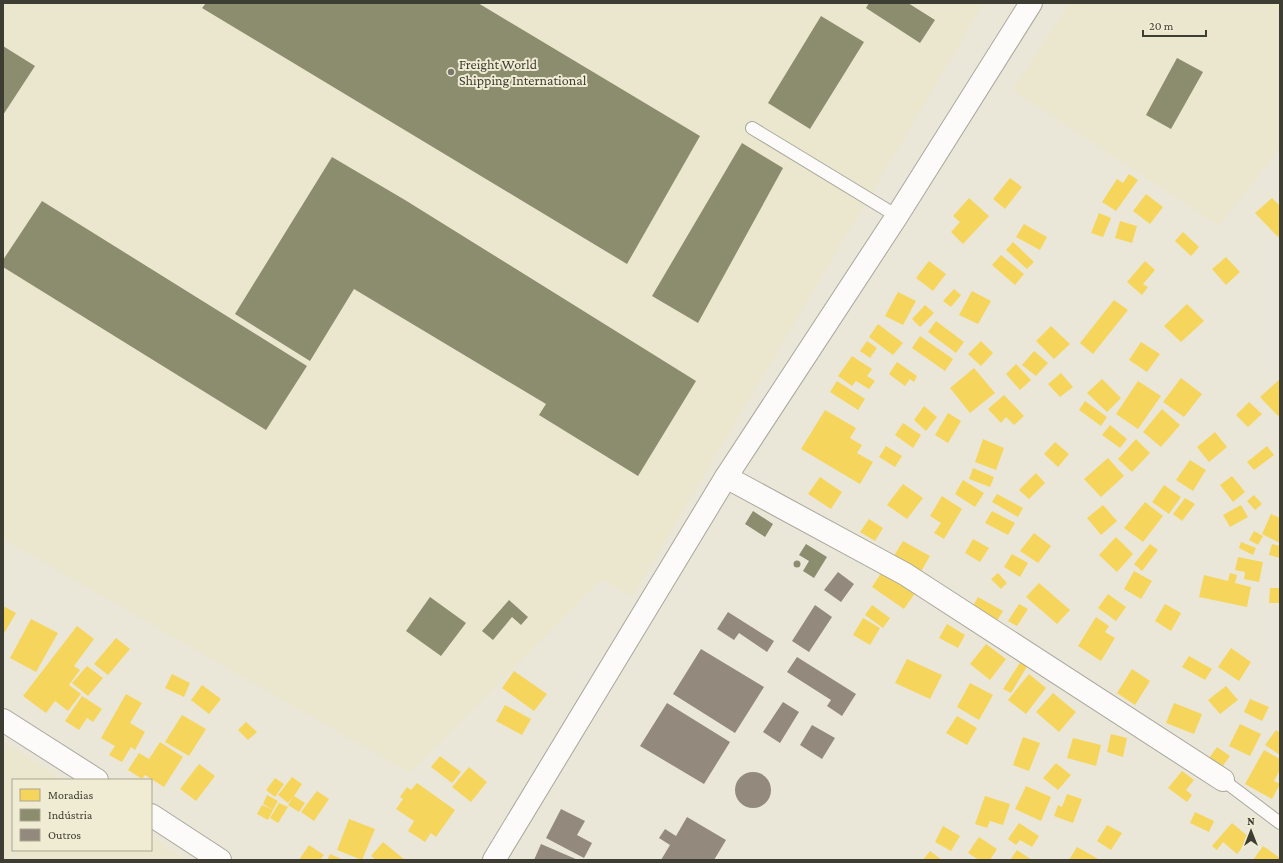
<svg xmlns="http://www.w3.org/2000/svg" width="1283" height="863" font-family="'Crimson Pro',serif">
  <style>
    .built { fill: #ebe6ce }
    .homes { fill: #f6d55c }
    .industry { fill: #8c8c6e }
    .building { fill: #93897d }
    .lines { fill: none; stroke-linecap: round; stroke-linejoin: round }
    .lane-casing { stroke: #a9a79b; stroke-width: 14 }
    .street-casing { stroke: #a9a79b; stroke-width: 24 }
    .secondary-casing { stroke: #a9a79b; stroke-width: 24 }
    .lane { stroke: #fcfbf9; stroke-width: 12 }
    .street { stroke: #fcfbf9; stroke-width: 22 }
    .secondary { stroke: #fcfbf9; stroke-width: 22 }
    .poi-dot { fill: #7a786d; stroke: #f0ecd3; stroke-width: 1.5 }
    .labels { text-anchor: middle; stroke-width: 4; stroke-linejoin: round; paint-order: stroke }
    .poi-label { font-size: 14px; fill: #3e3d33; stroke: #f0ecd3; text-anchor: start }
  </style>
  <rect width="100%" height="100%" fill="#eae7d9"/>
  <path class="built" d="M3,3h981l-352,594 -30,-18 -192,194 -407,-234z
    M1069,3h211v145l-61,78 -206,-136z
    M3,741l60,39h-50v70h138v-13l36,23h-184z"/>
  <path class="homes" d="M1129,174l9,6 -22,31 -14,-9 15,-23 6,4z
    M1010,178l12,9 -17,22 -12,-10z
    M1146,194l17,13 -13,17 -17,-13z
    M969,198l20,18 -26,28 -12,-12 9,-10 -7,-6z
    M1272,198l8,8v29l-2,2 -23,-24z
    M1099,213l12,5 -8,19 -12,-4z
    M1120,221l17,5 -5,17 -17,-5z
    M1024,224l23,13 -7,13 -24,-13z
    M1183,232l16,15 -8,9 -16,-15z
    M1013,242l21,20 -7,7 -21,-19z
    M1001,255l23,19 -9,11 -23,-20z
    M1226,257l14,15 -14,13 -14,-16z
    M929,261l17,13 -13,17 -17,-13z
    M1145,261l10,9 -12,14 5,3 -6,8 -15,-13z
    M954,289l7,6 -10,12 -8,-6z
    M972,291l19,10 -13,23 -19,-9z
    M898,292l18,9 -13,24 -18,-9z
    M1114,300l14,10 -35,44 -13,-11z
    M1187,304l17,17 -23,21 -17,-16z
    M925,305l9,8 -14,14 -8,-8z
    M936,321l28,21 -8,11 -28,-21z
    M878,324l25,19 -10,12 -24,-18z
    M1051,326l19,18 -16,15 -18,-18z
    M920,336l33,23 -8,12 -33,-23z
    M867,341l10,7 -7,10 -10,-7z
    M981,341l12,12 -12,13 -13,-12z
    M1141,342l19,12 -13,18 -18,-12z
    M1034,351l14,12 -12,13 -14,-11z
    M852,356l20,13 -5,7 8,5 -6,8 -13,-8 -4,5 -14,-10z
    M897,362l20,14 -3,6 -4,-3 -5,7 -16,-12z
    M1016,364l15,16 -11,10 -14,-16z
    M974,368l21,25 -25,20 -20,-25z
    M1061,373l12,14 -13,10 -12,-13z
    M1181,378l21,16 -18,23 -21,-15z
    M1102,379l19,19 -14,14 -20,-19z
    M1280,379v35l-2,2 -18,-19z
    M837,381l28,18 -7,11 -28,-18z
    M1138,381l23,15 -23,33 -22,-15z
    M1004,395l20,21 -10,9 -8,-8 -5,6 -13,-14z
    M1085,401l22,16 -6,9 -22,-16z
    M1249,402l13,12 -14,13 -12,-12z
    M924,406l13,11 -11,14 -12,-11z
    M1162,409l18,16 -19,22 -18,-15z
    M825,410l31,18 -6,10 12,7 -5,8 16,9 -13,22 -59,-35z
    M948,413l13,8 -13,22 -13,-8z
    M903,423l18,12 -8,13 -18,-13z
    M1110,425l17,14 -7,9 -18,-13z
    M1215,432l12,15 -18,15 -12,-15z
    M983,439l21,9 -8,22 -21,-8z
    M1136,439l14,14 -18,19 -14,-13z
    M1055,442l14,12 -11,13 -14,-13z
    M886,446l16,10 -7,11 -16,-10z
    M1267,446l7,9 -20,15 -7,-8z
    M1108,458l16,18 -23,21 -17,-18z
    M1190,460l16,10 -13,21 -17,-11z
    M973,468l21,9 -4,10 -21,-8z
    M1036,473l9,10 -16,16 -10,-9z
    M1232,476l13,16 -12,10 -13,-17z
    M820,477l22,15 -11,17 -23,-15z
    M963,480l21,13 -9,14 -20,-13z
    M903,484l20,14 -16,21 -20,-14z
    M1164,485l17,12 -12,17 -17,-12z
    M997,494l26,14 -5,9 -26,-15z
    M1254,495l8,9 -7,6 -8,-9z
    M942,496l20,13 -18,30 -10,-6 7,-10 -11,-7z
    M1185,498l10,6 -13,17 -9,-7z
    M1145,502l18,14 -20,26 -19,-14z
    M1103,505l14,16 -16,14 -14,-17z
    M1241,505l7,12 -18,10 -7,-12z
    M992,511l23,12 -7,12 -23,-12z
    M1271,514l9,4v25l-18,-9z
    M869,519l14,9 -8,13 -15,-9z
    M1254,531l9,5 -5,9 -9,-5z
    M1034,533l17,13 -13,17 -18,-12z
    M1116,537l17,17 -16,18 -18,-17z
    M973,539l16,9 -9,14 -15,-9z
    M903,541l27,15 -11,19 -27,-16z
    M1241,542l15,6 -3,7 -14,-7z
    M1150,544l8,6 -16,21 -8,-7z
    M1272,544l8,2v12l-11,-3z
    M1012,554l16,9 -8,14 -16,-10z
    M1238,557l25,5 -4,20 -15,-3 1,-7 -10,-2z
    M885,567l33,22 -14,20 -32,-22z
    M1134,571l18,10 -11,18 -17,-10z
    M998,573l9,10 -6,6 -10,-10z
    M1230,573l7,2 -2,8 16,4 -4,20 -48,-10 5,-22 24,6z
    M1039,583l31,27 -13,14 -31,-27z
    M1270,588h10v15h-11z
    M1108,594l18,13 -10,14 -18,-13z
    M978,597l25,14 -8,13 -25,-13z
    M1019,604l9,5 -11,17 -9,-5z
    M1165,604l16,9 -10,18 -16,-10z
    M872,605l18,13 -7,10 -18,-13z
    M3,606l13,7 -13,22z
    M1096,617l13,9 -4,6 10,6 -14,23 -23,-15z
    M863,618l17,10 -10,17 -17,-10z
    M31,619l27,14 -22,39 -26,-14z
    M947,624l18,11 -7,13 -19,-10z
    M77,626l17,13 -20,27 6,4 -11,15 12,9 -13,17 -13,-10 -9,12 -23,-17z
    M116,638l14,11 -22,26 -14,-11z
    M986,644l20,15 -16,21 -20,-16z
    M1231,648l20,14 -12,19 -21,-14z
    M1189,656l23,13 -7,11 -23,-13z
    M907,659l35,16 -12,24 -35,-16z
    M1021,661l7,4 -17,28 -8,-4z
    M87,666l16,12 -15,18 -16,-13z
    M1132,669l18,12 -15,24 -18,-12z
    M514,671l33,23 -13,17 -32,-23z
    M172,674l18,9 -6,14 -19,-9z
    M1029,674l17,14 -20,26 -18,-14z
    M970,683l23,12 -14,25 -22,-13z
    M202,685l19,14 -12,15 -18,-14z
    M1226,686l12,14 -18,14 -12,-14z
    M1053,693l23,19 -17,20 -23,-20z
    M126,694l16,9 -12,20 15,9 -10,18 -4,-3 -9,15 -13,-7 6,-9 -14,-8z
    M82,696l20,13 -9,13 -6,-4 -8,12 -14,-9z
    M1250,699l19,8 -7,14 -18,-9z
    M1174,703l28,11 -8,20 -28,-11z
    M505,705l26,14 -9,16 -26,-14z
    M182,715l24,14 -17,27 -24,-14z
    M957,716l20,12 -10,17 -21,-12z
    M246,722l11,10 -9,8 -10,-10z
    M1240,724l21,10 -11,22 -21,-10z
    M1276,730l4,3v22l-15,-10z
    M1111,734l16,4 -4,19 -16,-5z
    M1023,737l17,6 -11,28 -16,-6z
    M1073,738l28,7 -5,21 -29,-8z
    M160,742l23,15 -19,30 -19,-12 -3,4 -14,-9 11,-17 10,6z
    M1217,747l13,9 -8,11 -13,-9z
    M1264,750l16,9v11l-6,11 6,3 -8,15 -27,-15z
    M440,756l21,16 -9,11 -21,-16z
    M1056,763l15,12 -13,15 -15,-12z
    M199,764l16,12 -19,25 -16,-12z
    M469,767l18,15 -16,20 -19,-15z
    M1182,771l12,9 -8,10 6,5 -5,7 -19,-14z
    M292,777l10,7 -8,12 11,7 -6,9 -11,-7 5,-8 -5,6 -10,-8z
    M275,778l9,6 -9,13 -9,-7z
    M417,783l38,27 -19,27 -5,-4 -6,9 -17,-11 6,-10 -18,-12 7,-10 -3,-2 7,-10 4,3z
    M1026,786l25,11 -10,24 -26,-12z
    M317,791l12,8 -15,22 -13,-9z
    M1067,794l15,5 -9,24 -19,-7 4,-11 4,2z
    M267,795l11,6 -5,9 -10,-6z
    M985,796l25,8 -7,21 -13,-4 -3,7 -12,-4z
    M279,803l9,4 -10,16 -8,-5z
    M262,805l11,5 -5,10 -11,-6z
    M1195,812l19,9 -5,11 -19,-9z
    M349,819l26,10 -13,31 -25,-10z
    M1019,823l20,13 -7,11 -12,-7 -4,5 -8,-6z
    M1232,823l18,15 -13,16 -14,-12 -6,8 -5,-4z
    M1107,825l15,8 -11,17 -14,-9z
    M943,826l17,10 -9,15 -16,-9z
    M979,837l18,12 -7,11h-11l-11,-7z
    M383,842l22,18h-29l-5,-4z
    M309,845l15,10 -4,5h-21z
    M1263,846l17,12v2h-27z
    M1077,847l23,13h-31z
    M1017,850l15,10h-22z
    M930,851l12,9h-19z
    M330,854l14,6h-17z"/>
  <path class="industry" d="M206,3h272l222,133 -73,128 -425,-256z
    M869,3h39l27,17 -15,23 -54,-35z
    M821,16l43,26 -54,87 -42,-26z
    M3,46l32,20 -32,49z
    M1177,58l26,14 -32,57 -25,-14z
    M742,143l41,25 -85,155 -46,-27z
    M332,157l73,43 291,181 -58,95 -99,-61 7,-11 -192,-115 -44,72 -75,-47z
    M42,201l265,165 -41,64 -263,-163v-7z
    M753,511l20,13 -8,13 -20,-13z
    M806,544l21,13 -13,21 -11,-7 6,-10 -10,-6z
    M793.5 564a3.5 3.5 0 1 1 7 0a3.5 3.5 0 1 1-7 0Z
    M430,597l36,26 -25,33 -35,-25z
    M509,600l19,17 -7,8 -9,-8 -19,23 -11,-9z"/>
  <path class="building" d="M838,572l16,12 -13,18 -17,-12z
    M815,605l17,12 -23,35 -17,-11z
    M728,612l46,29 -7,11 -28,-19 -5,7 -17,-11z
    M701,649l63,38 -29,46 -62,-39z
    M797,657l59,37 -14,22 -15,-10 4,-6 -44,-28z
    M783,702l16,10 -19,31 -17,-11z
    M667,703l63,39 -26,42 -64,-38z
    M812,725l23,13 -13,21 -22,-14z
    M735 790a18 18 0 1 1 36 0a18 18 0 1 1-36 0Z
    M561,809l24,12 -8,14 15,8 -8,15 -38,-20z
    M687,817l39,23 -12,20h-53l9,-15 -11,-7 6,-9 11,7z
    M541,844l37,16h-44z"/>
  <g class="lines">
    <g class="lane-casing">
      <path id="lane" d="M752,128l145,88
        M1223,780l57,43"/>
    </g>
    <g class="street-casing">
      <path id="street" d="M726,477l179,97 318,206
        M3,720l94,60
        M151,815l69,45"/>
    </g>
    <g class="secondary-casing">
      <path id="secondary" d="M494,860l232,-383 171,-261 134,-213"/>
    </g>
    <use href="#lane" class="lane"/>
    <use href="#street" class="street"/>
    <use href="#secondary" class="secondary"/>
  </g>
  <circle class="poi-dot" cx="451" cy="72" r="4"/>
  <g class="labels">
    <g class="poi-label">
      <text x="459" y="69">Freight World<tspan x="459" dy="16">Shipping International</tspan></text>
    </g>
  </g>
  <rect width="1283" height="863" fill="none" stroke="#3e3d33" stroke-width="8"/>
  <rect x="12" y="779" width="140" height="72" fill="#f0ecd3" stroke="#a9a693"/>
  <rect x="20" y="789" width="20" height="12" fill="#f6d55c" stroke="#a9a693"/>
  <text x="48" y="799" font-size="12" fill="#3e3d33">Moradias</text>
  <rect x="20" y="809" width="20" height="12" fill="#8c8c6e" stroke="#a9a693"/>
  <text x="48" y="819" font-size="12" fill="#3e3d33">Indústria</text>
  <rect x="20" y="829" width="20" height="12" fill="#93897d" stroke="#a9a693"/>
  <text x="48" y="839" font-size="12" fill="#3e3d33">Outros</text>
  <g transform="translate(1251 831)" stroke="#f0ecd3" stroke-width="3" paint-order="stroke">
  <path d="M0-3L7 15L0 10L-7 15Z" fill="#3e3d33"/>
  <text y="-6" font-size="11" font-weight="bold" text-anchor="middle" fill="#3e3d33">N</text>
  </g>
  <path d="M1143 30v6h63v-6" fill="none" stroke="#3e3d33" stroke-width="2"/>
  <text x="1149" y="30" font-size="12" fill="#3e3d33" stroke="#f0ecd3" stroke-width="3" paint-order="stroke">20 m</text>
</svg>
